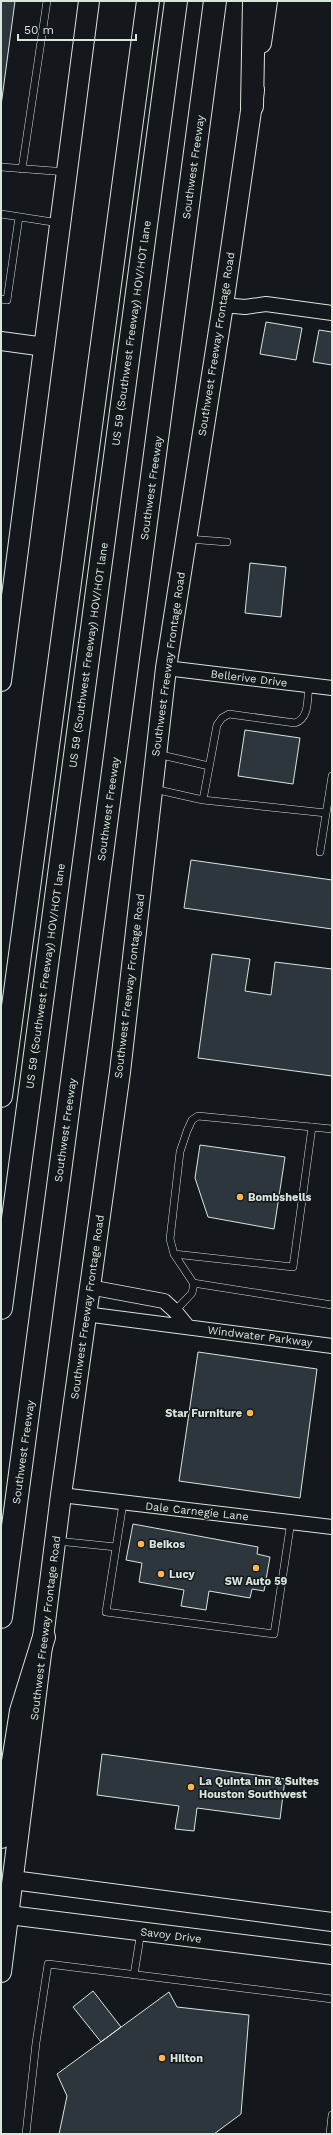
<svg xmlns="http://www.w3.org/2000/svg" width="333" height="2135" font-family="'Work Sans',sans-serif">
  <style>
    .building { fill: #2c363c; stroke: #d8e6dc }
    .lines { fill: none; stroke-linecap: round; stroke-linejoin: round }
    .service-casing { stroke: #d8e6dc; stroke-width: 8 }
    .minor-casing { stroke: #d8e6dc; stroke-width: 16 }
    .tertiary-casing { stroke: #d8e6dc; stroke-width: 20 }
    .secondary-casing { stroke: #d8e6dc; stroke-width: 22 }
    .motorway-casing { stroke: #d8e6dc; stroke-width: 24 }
    .service { stroke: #14181c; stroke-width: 7 }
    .minor { stroke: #14181c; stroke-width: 14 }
    .tertiary { stroke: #14181c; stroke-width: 18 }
    .secondary { stroke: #14181c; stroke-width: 20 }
    .motorway { stroke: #14181c; stroke-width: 22 }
    .poi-dot { fill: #ffb74d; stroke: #14181c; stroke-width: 1.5 }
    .labels { text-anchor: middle; stroke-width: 3; stroke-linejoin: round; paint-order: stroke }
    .street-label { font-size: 11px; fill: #d8e6dc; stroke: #14181c }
    .poi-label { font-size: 11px; font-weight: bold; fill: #d8e6dc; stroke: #14181c; text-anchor: start }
  </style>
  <rect width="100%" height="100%" fill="#14181c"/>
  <path class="building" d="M1,1h14l-14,105z
    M266,322l36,6 -6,32 -36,-6z
    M319,330l13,2v33l-19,-3z
    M250,563l36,4 -5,50 -36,-4z
    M245,730l55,8 -7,46 -55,-8z
    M191,860l141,20v49l-148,-21z
    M212,954l38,5 -5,32 26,4 4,-33 57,7v107l-134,-18z
    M200,1145l85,12 -11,72 -66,-12 -13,-39z
    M198,1352l119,17 -17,129 -121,-17z
    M133,1524l125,23 -1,7 13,3 -6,34 -12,-2 -2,9 -41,-7 -3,19 -25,-4 3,-16 -45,-8 3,-19 -16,-3z
    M102,1754l183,25 -5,40 -83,-11 -3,23 -19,-2 4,-23 -82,-11z
    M93,1991l28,36 -20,15 -28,-35z
    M169,1992l8,15 72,8 -8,99 -27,20h-155l8,-38 -10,-22z"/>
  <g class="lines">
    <g class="service-casing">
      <path id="service" d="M1,167l66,5
        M22,169l25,-168
        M1,214l58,9
        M1,299l6,1 12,-83
        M188,539l39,3
        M157,754l52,12
        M154,789l49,11 123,13
        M203,800l14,-75 5,-7 7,-4 66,9c15,-5 12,-25 14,-38
        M320,852l12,-76
        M174,1254l119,13 19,-140
        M193,1283l139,22
        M175,1311l17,-18 2,-9 -20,-30 -4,-15 10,-87 7,-21 5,-11 6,-4 134,13
        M123,1503l-17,109 168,22 17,-113
        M57,1541l59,6
        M134,1975l7,-44
        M26,2134l10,-91 12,-79 284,35
        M330,2134l2,-19"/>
    </g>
    <g class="minor-casing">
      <path id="minor" d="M223,305l22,2 21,-3 66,9
        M166,668l166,20
        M89,1287l75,14 11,10 13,16
        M85,1314l247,32
        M61,1495l271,32"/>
    </g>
    <g class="tertiary-casing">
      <path id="tertiary" d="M1,341l44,6
        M13,1880l319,42
        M9,1915l323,40"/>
    </g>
    <g class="secondary-casing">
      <path id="secondary" d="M261,43l6,-42
        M1,681l88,-680
        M1,1972l60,-477 59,-423 46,-404 57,-363 31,-215"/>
    </g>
    <g class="motorway-casing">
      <path id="motorway" d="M252,106l2,-105
        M1,1096l147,-1095
        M1,1308l175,-1307
        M1,1617l214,-1616
        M1,1837l20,-126 23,-74"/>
    </g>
    <use href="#service" class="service"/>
    <use href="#minor" class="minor"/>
    <use href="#tertiary" class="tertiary"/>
    <use href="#secondary" class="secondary"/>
    <use href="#motorway" class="motorway"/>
  </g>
  <g class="poi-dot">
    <circle cx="240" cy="1197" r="4"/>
    <circle cx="250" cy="1413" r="4"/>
    <circle cx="141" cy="1544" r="4"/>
    <circle cx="256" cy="1568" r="4"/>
    <circle cx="161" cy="1574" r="4"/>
    <circle cx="191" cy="1787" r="4"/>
    <circle cx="162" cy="2058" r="4"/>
  </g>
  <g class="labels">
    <g class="street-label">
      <text transform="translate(193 167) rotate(-82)" y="4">Southwest Freeway</text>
      <text transform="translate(131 333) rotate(-82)" y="4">US 59 (Southwest Freeway) HOV/HOT lane</text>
      <text transform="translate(216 344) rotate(-81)" y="4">Southwest Freeway Frontage Road</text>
      <text transform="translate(151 488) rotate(-82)" y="4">Southwest Freeway</text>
      <text transform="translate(88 655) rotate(-82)" y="4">US 59 (Southwest Freeway) HOV/HOT lane</text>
      <text transform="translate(168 664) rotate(-82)" y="4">Southwest Freeway Frontage Road</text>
      <text transform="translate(249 678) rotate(7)" y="4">Bellerive Drive</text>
      <text transform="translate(108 809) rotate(-82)" y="4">Southwest Freeway</text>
      <text transform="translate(45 976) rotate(-82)" y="4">US 59 (Southwest Freeway) HOV/HOT lane</text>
      <text transform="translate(129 986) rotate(-83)" y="4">Southwest Freeway Frontage Road</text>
      <text transform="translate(65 1130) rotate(-82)" y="4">Southwest Freeway</text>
      <text transform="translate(87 1307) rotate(-82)" y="4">Southwest Freeway Frontage Road</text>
      <text transform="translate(260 1336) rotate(7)" y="4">Windwater Parkway</text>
      <text transform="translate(23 1452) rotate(-82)" y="4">Southwest Freeway</text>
      <text transform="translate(197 1511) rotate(6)" y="4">Dale Carnegie Lane</text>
      <text transform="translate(45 1628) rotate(-83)" y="4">Southwest Freeway Frontage Road</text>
      <text transform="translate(171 1935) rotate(7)" y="4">Savoy Drive</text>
    </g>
    <g class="poi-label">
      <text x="248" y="1201">Bombshells</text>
      <text x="242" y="1417" text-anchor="end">Star Furniture</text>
      <text x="149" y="1548">Beikos</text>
      <text x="169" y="1578">Lucy</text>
      <text x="256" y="1585" text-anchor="middle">SW Auto 59</text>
      <text x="199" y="1785">La Quinta Inn &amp; Suites<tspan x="199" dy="13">Houston Southwest</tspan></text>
      <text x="170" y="2062">Hilton</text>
    </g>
  </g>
  <rect width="333" height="2135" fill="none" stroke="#d8e6dc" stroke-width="4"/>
  <path d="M18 34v6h118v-6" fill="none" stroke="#d8e6dc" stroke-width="2"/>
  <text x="24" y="34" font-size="12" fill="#d8e6dc" stroke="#14181c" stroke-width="3" paint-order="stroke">50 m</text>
</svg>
